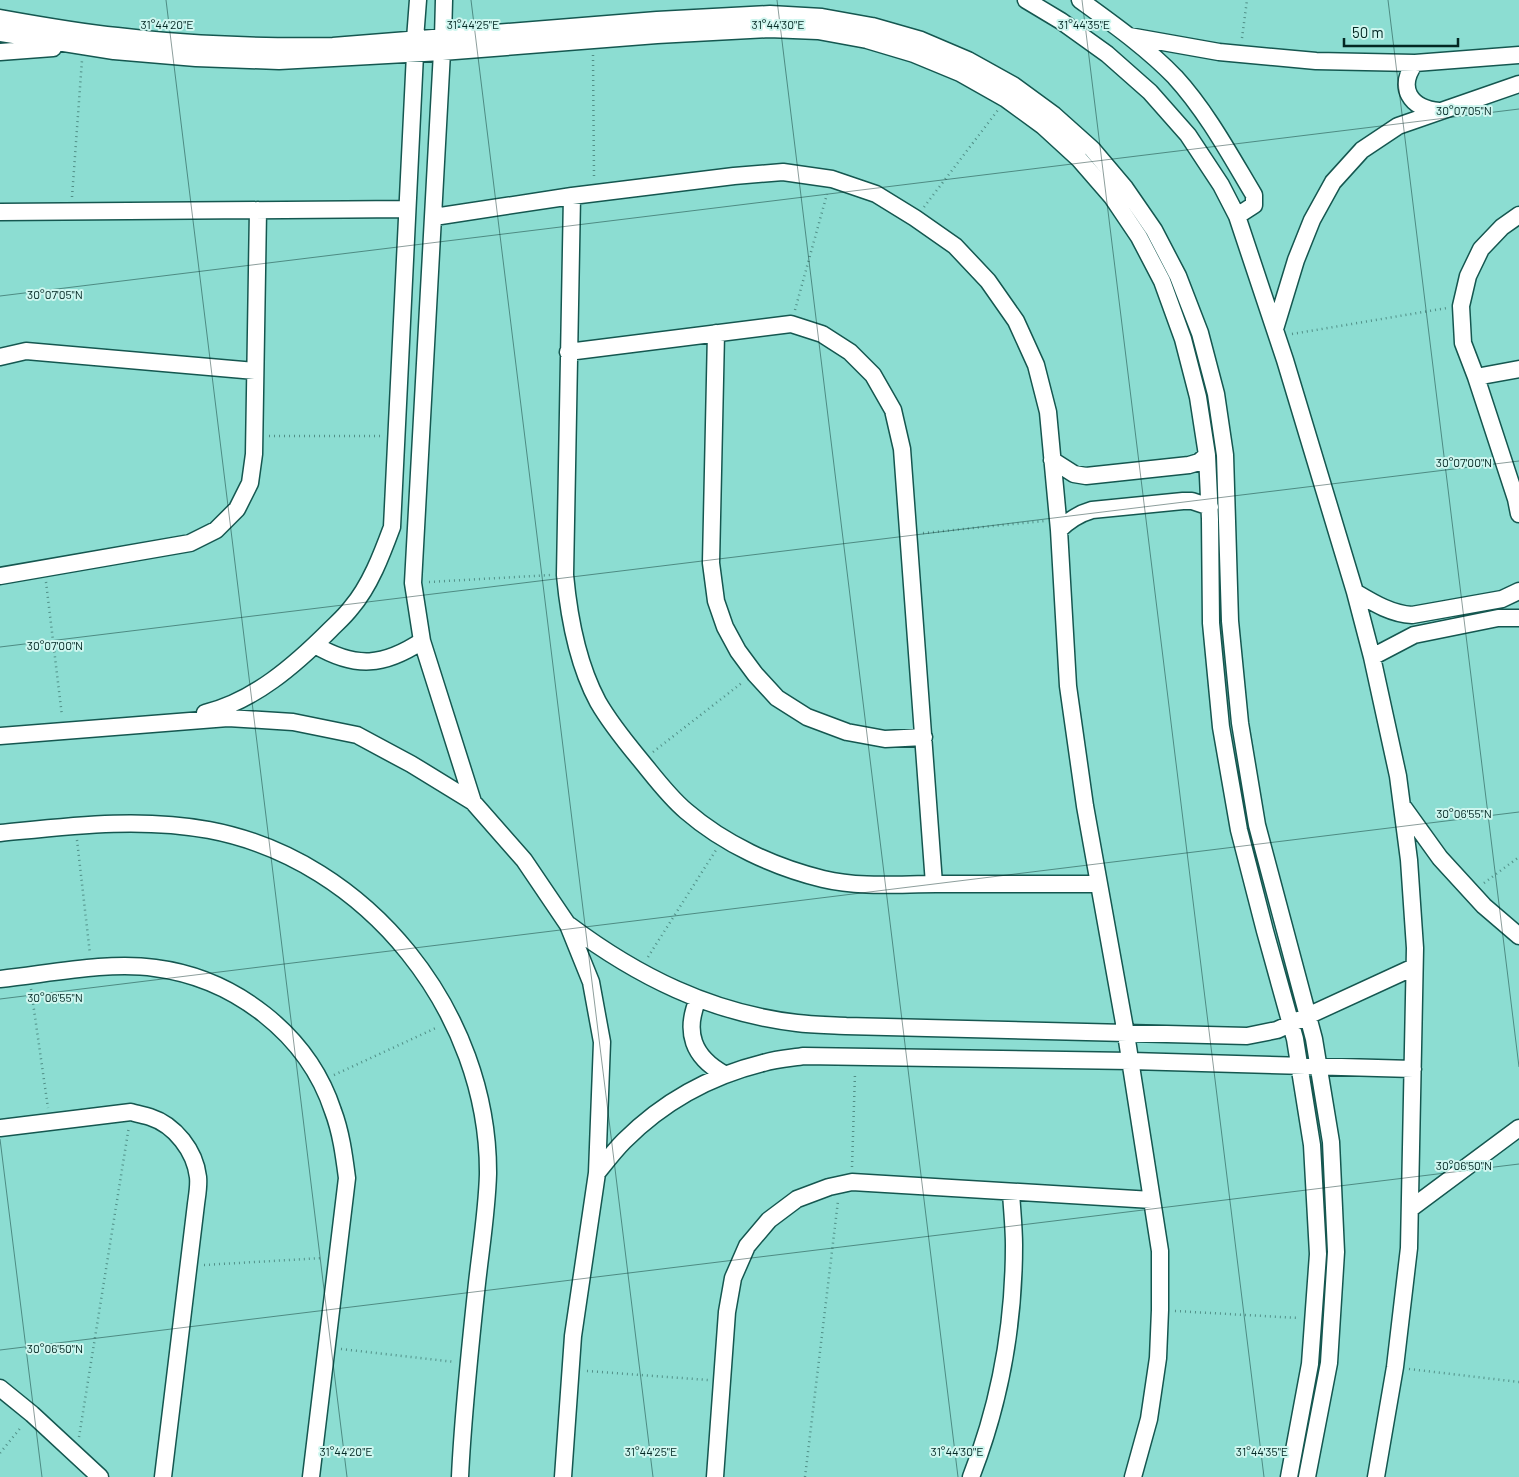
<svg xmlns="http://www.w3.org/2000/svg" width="1519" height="1477" font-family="Barlow,sans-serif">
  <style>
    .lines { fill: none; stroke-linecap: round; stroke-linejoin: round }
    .minor-casing { stroke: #155750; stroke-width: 19 }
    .path { stroke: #518f87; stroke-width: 2.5; stroke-dasharray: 1 4; stroke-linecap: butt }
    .minor { stroke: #fff; stroke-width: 16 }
    .ticks { fill: none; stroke: #032723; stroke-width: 1; stroke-opacity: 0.45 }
    .ticks-label { font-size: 12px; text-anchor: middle; fill: #032723; stroke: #cff6ef; stroke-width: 4; stroke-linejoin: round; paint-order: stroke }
  </style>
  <rect width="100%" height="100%" fill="#8cddd2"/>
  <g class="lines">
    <g class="minor-casing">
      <path id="minor" d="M1026,0l35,21 46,33 43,38 38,43 33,50 16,31 48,144 70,232 17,65 26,119 11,84 6,88 -6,300 -14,119 -19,110
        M1080,0c33,24 67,48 95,77 32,35 55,78 79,118v10l-17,11
        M0,18c39,7 78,14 117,18 71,9 144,11 216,10l324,-26 113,-6 52,3 50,9 49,14 47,20 45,25 41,30 38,34 33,39 29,42 24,46 22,57 16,61 9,61 5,166 10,102 17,102 57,214 17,103 5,110 -7,111 -22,114
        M0,33l114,18 82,7 83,3 163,-9 215,-17 112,-6 49,2 49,9 47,14 46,19 46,26 37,27 36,33 33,38 27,40 23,44 21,58 15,58 9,58 3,64 1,104 10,104 18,103 26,101 30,108 17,106 6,109 -8,110 -21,113
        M1129,36l90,16 97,9 99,2 104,-8
        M443,38l1,-38
        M415,39l3,-39
        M0,52l53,-4
        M442,52l-29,531 9,58 51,161
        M1415,63c-18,25 -5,45 24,48
        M572,196l-7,379c4,43 12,88 33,127 11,19 26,38 40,55 15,18 30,39 48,54 38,33 88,56 137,68 38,9 76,5 113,5 55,0 109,0 163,0
        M0,212l407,-3
        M1519,215l-17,12 -21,22 -13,27 -7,30 2,37 13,34 40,122 3,15
        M434,217l138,-21 162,-20 49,-4 49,7 44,15 39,24 40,28 33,35 28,40 20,44 12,47 11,118 9,156 17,120 41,228 34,217v59l-2,48 -9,61 -16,58
        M1275,329l21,-69 16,-40 21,-38 29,-32 36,-24 121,-42
        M716,333l-5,230 5,38 9,26 13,24 17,23 22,24 30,19 40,15 38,7 39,-2
        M568,352l223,-28 31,10 28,18 23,23 20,35 9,39 32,435
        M0,357l26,-6 229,20
        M1476,377l43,-8
        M1052,460l22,14 12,2 103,-11 10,-3 8,-7
        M1059,530c10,-10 19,-16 33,-20l91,-9h9l18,6
        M0,576l190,-33 26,-13 21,-21 13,-26 4,-29 4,-244
        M1355,592c17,10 36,22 57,23l90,-16 17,-8
        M315,645c41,24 69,21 107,-4
        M1372,657l42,-22 84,-17h21
        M205,713c49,-12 90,-48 125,-83 7,-7 15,-14 21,-22 19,-22 31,-54 41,-81l23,-473
        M0,736l228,-18 65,4 64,13 54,29 62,38 51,58 44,65 23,57 11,60 -5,131 -24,163 -10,141
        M1404,808l36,50 44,48 35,30
        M0,833c70,-7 139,-16 209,-3 159,30 280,183 279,344 -1,36 -7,73 -11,109 -7,65 -14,129 -17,194
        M569,925c68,51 142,88 228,98 16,2 33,2 49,3l401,10 30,-6 137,-63
        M0,979c48,-5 108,-18 155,-11 79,10 153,66 178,143 8,21 11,44 14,67l-36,299
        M698,999c-14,33 -5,58 26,75
        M0,1128l131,-16c6,2 13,3 19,5 25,8 45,34 48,60 1,9 -1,19 -2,27l-33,273
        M597,1173c8,-10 17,-22 27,-32 38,-38 86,-65 139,-78 13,-4 28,-5 41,-7l327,5 282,8
        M1410,1209l109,-81
        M0,1388l32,26 68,63
        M715,1477l12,-165 6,-34 14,-32 22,-26 28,-21 32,-12 23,-5 300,18
        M971,1477c29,-74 43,-152 43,-232 0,-17 -2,-35 -3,-53"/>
    </g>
    <path class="path" d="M1242,38l5,-38
      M593,55l1,124
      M72,197l10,-137
      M924,207l74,-97
      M795,310l32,-116
      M1292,334l155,-26
      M269,436h111
      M923,533l121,-12
      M46,582l16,134
      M429,582l122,-7
      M653,752l90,-70
      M77,840l13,114
      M1484,883l35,-26
      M648,957l68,-107
      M31,989l17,119
      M334,1075l104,-48
      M852,1167l3,-94
      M204,1265l119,-7
      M1175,1311l124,7
      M341,1349l114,13
      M1409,1369l110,13
      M587,1371l121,9
      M79,1437l50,-311
      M0,1453l22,-27
      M805,1477l33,-276"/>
    <use href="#minor" class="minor"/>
  </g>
  <path class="ticks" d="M166,0l181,1477M471,0l182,1477M777,0l181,1477M1082,0l182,1477M1388,0l131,1067M0,296l1519,-187M0,647l1519,-186M0,999l1519,-187M0,1139l42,338M0,1350l1519,-186"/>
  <g class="ticks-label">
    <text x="167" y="29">31°44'20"E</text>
    <text x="473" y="29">31°44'25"E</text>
    <text x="778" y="29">31°44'30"E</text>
    <text x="1084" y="29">31°44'35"E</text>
    <text x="1464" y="115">30°07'05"N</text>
    <text x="55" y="299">30°07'05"N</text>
    <text x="1464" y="467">30°07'00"N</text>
    <text x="55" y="650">30°07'00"N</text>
    <text x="1464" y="818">30°06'55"N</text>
    <text x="55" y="1002">30°06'55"N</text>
    <text x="1464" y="1170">30°06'50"N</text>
    <text x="55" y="1353">30°06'50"N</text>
    <text x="346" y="1456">31°44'20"E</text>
    <text x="651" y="1456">31°44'25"E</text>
    <text x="957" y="1456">31°44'30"E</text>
    <text x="1262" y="1456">31°44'35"E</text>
  </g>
  <path d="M1344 38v8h114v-8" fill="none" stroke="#032723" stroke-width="2.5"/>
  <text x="1352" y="38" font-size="15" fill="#032723" stroke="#cff6ef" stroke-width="4" paint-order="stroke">50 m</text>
</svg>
